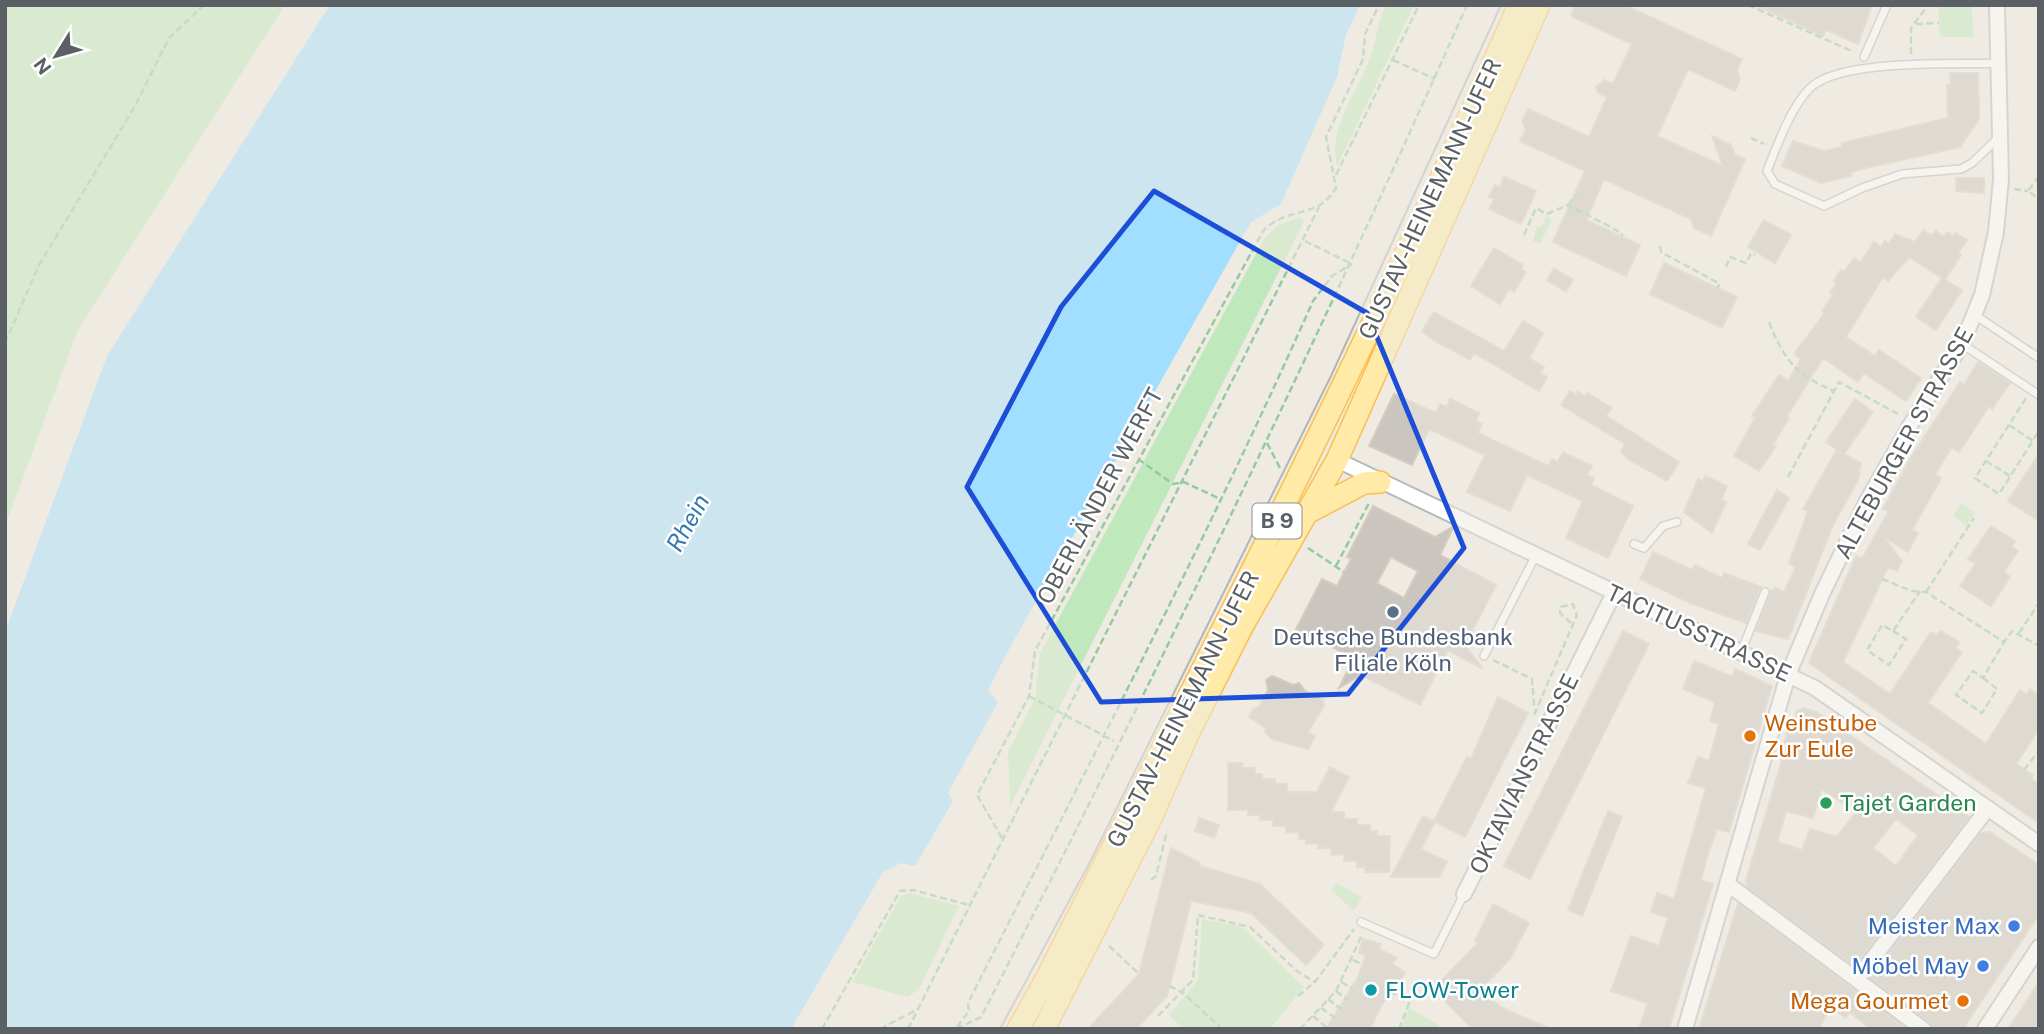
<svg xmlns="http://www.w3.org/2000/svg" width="2044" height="1034" font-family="'Public Sans',sans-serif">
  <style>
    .green { fill: #c0e8bd }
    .water { fill: #a2deff }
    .building { fill: #cac5bf; stroke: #d4ccc0; stroke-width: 2; fill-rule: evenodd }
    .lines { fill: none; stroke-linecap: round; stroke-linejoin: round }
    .lane-casing { stroke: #b5b9be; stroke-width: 10 }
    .street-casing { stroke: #b5b9be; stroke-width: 18 }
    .primary-casing { stroke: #fcbe4e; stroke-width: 24 }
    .path { stroke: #95caa0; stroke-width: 2.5; stroke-dasharray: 7 3.5; stroke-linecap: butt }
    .lane { stroke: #fff; stroke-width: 7 }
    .street { stroke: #fff; stroke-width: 14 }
    .primary { stroke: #ffeaa7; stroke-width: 21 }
    .tram { stroke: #b4b5b5; stroke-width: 2 }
    .marked { fill: none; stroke: #1d4ed8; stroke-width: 5; stroke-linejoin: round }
    .service-dot { fill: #5c6f8a; stroke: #fff; stroke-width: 2.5 }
    .food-dot { fill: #e8710a; stroke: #fff; stroke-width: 2.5 }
    .leisure-dot { fill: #2e9e5b; stroke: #fff; stroke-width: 2.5 }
    .shop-dot { fill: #3f7fe0; stroke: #fff; stroke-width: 2.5 }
    .culture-dot { fill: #0f9aa8; stroke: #fff; stroke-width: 2.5 }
    .labels { text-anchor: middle; stroke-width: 5; stroke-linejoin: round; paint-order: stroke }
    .shield { fill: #fff; stroke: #8c9092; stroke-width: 2 }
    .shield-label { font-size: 21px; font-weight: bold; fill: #5b6064 }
    .street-label { font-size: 23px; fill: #5b6064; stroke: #fff }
    .service-label { font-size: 23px; fill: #4e5e75; stroke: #fff }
    .food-label { font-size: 23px; fill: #c56008; stroke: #fff; text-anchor: start }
    .leisure-label { font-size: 23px; fill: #27864d; stroke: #fff; text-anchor: start }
    .shop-label { font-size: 23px; fill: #366cbe; stroke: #fff; text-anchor: end }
    .culture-label { font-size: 23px; fill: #0d838f; stroke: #fff; text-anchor: start }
    .water-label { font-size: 24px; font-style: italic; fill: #357ab0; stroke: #fff }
  </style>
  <rect width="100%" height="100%" fill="#efebe2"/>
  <path class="green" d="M5,5h280l-207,325 -73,196z
    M1386,5h28l-77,161c-9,-39 18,-69 31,-103 8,-19 9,-39 18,-58z
    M1938,5h34l1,32h-33z
    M1546,216l6,3 -12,25 -7,-3 4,-15 4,1z
    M1301,217l3,5 -294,584 -2,-54 27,-53 5,-46 224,-414 14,-14z
    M1961,503l14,10 -8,13 -14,-10z
    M1336,883l26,14 -8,14 -23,-21z
    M910,893l49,13 -40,83 -11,8 -56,-15 49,-86z
    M1202,919l40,8 62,60 -34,42h-86l-15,-14 29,-35z
    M1409,1008l30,17 -1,4h-37z"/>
  <path class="water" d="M330,5h1030l-14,30 -9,42 -56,127 -30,18 -243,429 -20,39 10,12 -50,91 5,8 -38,65 -14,-3 -18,9 -92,157h-786v-397l102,-276z"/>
  <path class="building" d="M1575,5h49l118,54 -5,11 3,9 -5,12 -47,-22 -31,67 66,30 -11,-30 19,9 4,10 10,4 -34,77 -17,-8 -3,-9 -87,-40 -18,41 54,25 -14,31 -73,-34 32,-71 -65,-30 6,-11 -4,-9 6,-12 61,28 18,-40 -9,-4 -2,-6 8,-7 9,4 19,-40 -61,-28z
    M1756,5h116l-14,39 -32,-14 -3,6z
    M1950,73h28l1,46 -19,28 -99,22 -11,4 1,3 -30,7 -39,-17 11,-25 31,10 18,-4v-4l106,-25 -1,-33h4z
    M1504,177l32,14 -15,33 -32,-15 5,-10 -5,-2 6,-12 5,2z
    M1956,178h28v15l-28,-2z
    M1764,220l27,15 -16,28 -27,-16z
    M1924,230l7,6 5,-5 8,6 3,-5 6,4 2,-3 12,7 -9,13 3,2 -16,25 17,10 -26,40 -20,-13 26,-39 -33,-21 -21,24 -5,-4 -37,60 29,19 4,-6 42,28 -15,23 -42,-28 -6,9 -35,-24 -36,58 2,2 -16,26 3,2 -17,25 -25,-15 21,-38 -3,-2 27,-41 9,6 13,-22 -7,-5 31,-41 -3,-2 11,-16 -3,-2 7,-10 -3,-2 7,-11 3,2 10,-14 7,4 13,-20 7,5 4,-6 4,3 6,-10 20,8z
    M1494,248l29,17 -2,4 5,3 -12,20 -5,-3 -9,15 -29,-18z
    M1664,263l73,34 -15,31 -72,-34z
    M1554,268l19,12 -7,12 -19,-12z
    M1434,312l70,39 19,-30 20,12 -14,25 15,9 -4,6 7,4 -8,14 -65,-38 -4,7 -40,-22 -8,-7z
    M1978,362l32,21 -18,26 -3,-3 -30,46 -7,-5 -17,27 6,4 -29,52 6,3 -10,19 -25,-16 19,25 -5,10 -9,-4 -45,95 47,32 41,-62 6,3 4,-4 18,11 -3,6 6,4 -34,51 58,41 34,-54 6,4 4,-5 9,6v34l-23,35 17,11 -2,4 8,5v39l-230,-160 47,-107 6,3 27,-48 -6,-2 27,-50 50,-77 4,3z
    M1570,391l6,4 2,-4 7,5 2,-3 25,15 -6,8 73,46 -12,19 -39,-22 -7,-7 4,-8 -64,-39z
    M1394,394l42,19 4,-9 7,3 3,-8 29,14 -3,8 6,3 -4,9 70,33 4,-7 6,3 5,-10 29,14 -5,9 7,3 -3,7 42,21 -25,52 -42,-20 17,-37 -56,-26 -17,36 -43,-19 18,-37 -56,-26 -17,36 -43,-19z
    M1855,399l18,13 -29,42 17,9 -3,17 -25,45 -45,114 -32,-8 15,-40 4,-3 9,4 12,-25 -7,-4 19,-52 -5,-2 34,-59 5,3 -16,-11z
    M2039,454v67l-31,-20z
    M1705,476l22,10 -6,14 5,2 -14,31 -28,-21 14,-33 5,2z
    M1777,490l12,8 -29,52 -12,-6z
    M1373,506l62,31 19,-11 -14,29 56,30 -31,60 18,24 -35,-19 -28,55 -59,-30 -22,13 15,-30 -58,-29 26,-50 15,7 14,-27 -4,-2zM1391,557l27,14 -14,27 -27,-15z
    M1991,526l24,15 -3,6 6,4 -14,21 6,5 -19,29 -31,-20 16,-23 -8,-4z
    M1653,552l39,18 3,-5 27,13 2,-5 37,14 -15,36 -56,-20 -50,-24z
    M1623,631l26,13 -119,235 -26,-13z
    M1694,661l39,16 2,-8 37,17 -43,146 -12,-3 -10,28 -6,23 12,4 -44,145h-30l9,-26 -37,-12 20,-55 28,10 9,-28 -17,-6 6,-19 17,6 32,-111 -18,-5 10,-26 11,4 10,-37 -9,-3 5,-19 -32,-13z
    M1272,676l21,9 6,-2 6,8 18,9 1,6 -16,26 7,4 -7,13 -36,-10 -7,-7 1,-4 -17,-11 4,-8 6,-2 9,-17 -2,-10z
    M1498,697l30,16 -63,124 -30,-15 -14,27 26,13 -8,15h-48l32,-61 11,5 33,-64 4,2z
    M1804,708l14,5 151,104 -114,149 -108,-79 -1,-7 39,-130 -3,-1 7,-22 3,1 5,-17zM1822,789l34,23 -19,25 -27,-8 -8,21 -25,-8 9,-31 27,7zM1896,819l22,16 -22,31 -23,-18z
    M1228,763h14v5h13v6h7v5h13v5h12v8h30l13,-25 19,10 -18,35h13v7h13v6h13v6h7v5h13l-1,36h-24v-5h-8v-6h-13l1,-7 -14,1v-7h-13l1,-5 -13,1v-5h-7v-7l-13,1v-7h-13v-6h-13v-5h-12v-5h-20z
    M1608,811l14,6 -40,99 -14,-6z
    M1199,818l20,7 -5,13 -19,-7z
    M1990,832l49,33v49l-76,115h-31l-3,-8 -59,-43 111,-145z
    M1171,848l29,15v3l60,18 64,61 -18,20 -55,-52 -60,-12 -24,95 -31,33h-48l51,-55z
    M1493,904l36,19 -19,36 -29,30 19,18 51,22h-78l-40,-40 46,-47 -4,-1z
    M1738,904l169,125h-36l-21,-17 -4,6 -16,-11 -11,22h-120z
    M1363,939l18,5 -2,5 18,9 -5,5 13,10 -24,33 -11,23h-44l31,-50 9,-24 -7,-2z
    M2039,982v47h-31l18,-27z"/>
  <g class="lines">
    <g class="lane-casing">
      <path id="lane" d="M1864,57l23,-52
        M1999,137l-27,26 -11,6 -59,5 -40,14 -38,18 -49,-22 -8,-13c10,-25 23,-62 42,-82 29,-31 146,-24 190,-26
        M1975,315l64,43
        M1962,344l77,51
        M1634,544l10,4 19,-22 14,-4
        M1741,652l24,-60
        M1484,656l51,-99
        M1361,922l73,32 30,-60"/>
    </g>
    <g class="street-casing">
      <path id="street" d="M1337,460l478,228 224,156
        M1729,885l194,144
        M1464,894l150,-301
        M1857,979l131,-171
        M1685,1029l103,-354 34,-81 45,-93 44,-77 51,-80 20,-49 14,-63 5,-53 -4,-174
        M1985,1029l54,-82"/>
    </g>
    <g class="primary-casing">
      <path id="primary" d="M1309,512l55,-29 16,-1
        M1018,1029l26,-46c164,-324 329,-646 475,-978
        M1044,1029l107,-211 38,-86 53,-105 95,-167 202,-455"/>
    </g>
    <path class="path" d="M1748,5l106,47
      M2037,5l2,2
      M5,7l1,-2
      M1916,24l23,-1
      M1911,54v-26l17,-23
      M1393,60l42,19
      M1751,138l13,6
      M1336,175l83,-170
      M2039,176l-11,15 11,8
      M2014,189l14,2
      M1568,205l8,-10
      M1524,235l12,-27 11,6 21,-9 54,28v3
      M1305,241l47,23
      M1660,246l1,6 59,32 -3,4
      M1726,267l4,-10 16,6 5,-10 4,2
      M1769,322c15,38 27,53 65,69
      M5,343l34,-78 95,-157 35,-70 35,-33
      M2026,398l-51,80 24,16 40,-63
      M2009,425l24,16
      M1267,443l13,25
      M1138,459l35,25 11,-2 36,17
      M1986,461l24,15
      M1788,477l51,-95 59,32
      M1308,548l36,24
      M1336,566l33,-63
      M1882,579l30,12 14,1 78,50 8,-11 27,15
      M1926,592l48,-74
      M1893,631l13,8 -17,26 -22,-15 15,-25 11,6 27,-40
      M2019,633l20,-30
      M1493,660l39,19 2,27
      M1983,678l14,11 -15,24 -26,-18 17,-24 10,7 21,-36
      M1029,696l85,45
      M1534,715l43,-100 -4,-11 -12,3 -1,6 13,12
      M2024,770l14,-18
      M1002,838l-25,-43 52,-99 6,-45 228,-420c26,-26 54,-11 73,-43l-10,-51 37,-78 2,-25 14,-29
      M1151,880l5,-4 11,-45
      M1109,946l30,28
      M1353,960l9,4
      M1341,982l11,6
      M1169,986l13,6 40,37
      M1336,991l11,8
      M1390,991l19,12
      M1298,996l17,-14 39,-53
      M1328,999l13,10
      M1321,1008l14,10
      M1158,1016l35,-36 5,-65 52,12 48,45 17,10
      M1313,1016l14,12
      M957,1027l12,-16 -1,-8c117,-232 239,-463 345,-702l19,-25 20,-12
      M822,1029l78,-138 13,-1 56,15
      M880,1029l38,-20
      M908,1029l411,-822
      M956,1029l25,-12c171,-333 334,-670 486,-1012
      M1300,1029l36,-38 26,-56
      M1399,1029l13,-33"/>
    <use href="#lane" class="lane"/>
    <use href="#street" class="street"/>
    <use href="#primary" class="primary"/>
    <path class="tram" d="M1000,1029l89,-165 242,-488 170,-371"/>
  </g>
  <path d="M0 0H2044V1034H0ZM1154,191l213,122 97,235 -116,146 -247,8 -134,-215 94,-180z" fill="#efebe2" fill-opacity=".55" fill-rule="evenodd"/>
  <path class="marked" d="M1154,191l213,122 97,235 -116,146 -247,8 -134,-215 94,-180z"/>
  <circle class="service-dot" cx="1393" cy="612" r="7"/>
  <g class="food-dot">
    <circle cx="1750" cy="736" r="7"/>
    <circle cx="1963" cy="1001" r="7"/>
  </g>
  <circle class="leisure-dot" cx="1826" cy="803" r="7"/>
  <g class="shop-dot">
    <circle cx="2014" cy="926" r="7"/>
    <circle cx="1983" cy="966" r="7"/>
  </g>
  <circle class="culture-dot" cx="1371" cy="990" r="7"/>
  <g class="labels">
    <rect class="shield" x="1252.5" y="503.5" width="49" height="35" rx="5"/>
    <g class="shield-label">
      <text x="1277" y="528">B 9</text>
    </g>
    <g class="street-label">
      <text transform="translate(1430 199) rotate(-65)" y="8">GUSTAV-HEINEMANN-UFER</text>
      <text transform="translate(1904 443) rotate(-61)" y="8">ALTEBURGER STRASSE</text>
      <text transform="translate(1100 496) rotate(-62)" y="8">OBERLÄNDER WERFT</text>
      <text transform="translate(1699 633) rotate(25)" y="8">TACITUSSTRASSE</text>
      <text transform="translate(1183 709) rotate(-63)" y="8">GUSTAV-HEINEMANN-UFER</text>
      <text transform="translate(1524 774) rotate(-64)" y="8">OKTAVIANSTRASSE</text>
    </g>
    <g class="service-label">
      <text x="1393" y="645">Deutsche Bundesbank<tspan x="1393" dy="26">Filiale Köln</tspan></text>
    </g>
    <g class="food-label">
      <text x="1764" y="731">Weinstube<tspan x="1764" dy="26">Zur Eule</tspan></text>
      <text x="1949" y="1009" text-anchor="end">Mega Gourmet</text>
    </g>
    <g class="leisure-label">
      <text x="1840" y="811">Tajet Garden</text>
    </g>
    <g class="shop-label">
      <text x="2000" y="934">Meister Max</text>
      <text x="1969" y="974">Möbel May</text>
    </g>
    <g class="culture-label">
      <text x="1385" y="998">FLOW-Tower</text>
    </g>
    <g class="water-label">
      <text transform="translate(688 523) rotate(-61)" y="8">Rhein</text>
    </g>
  </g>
  <rect width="2044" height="1034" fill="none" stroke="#5b6064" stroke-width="14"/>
  <g transform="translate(56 56) rotate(233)" stroke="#ffffff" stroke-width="5" paint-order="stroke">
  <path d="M0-5L12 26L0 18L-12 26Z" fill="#5b6064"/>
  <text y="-10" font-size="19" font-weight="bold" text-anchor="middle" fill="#5b6064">N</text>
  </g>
</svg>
